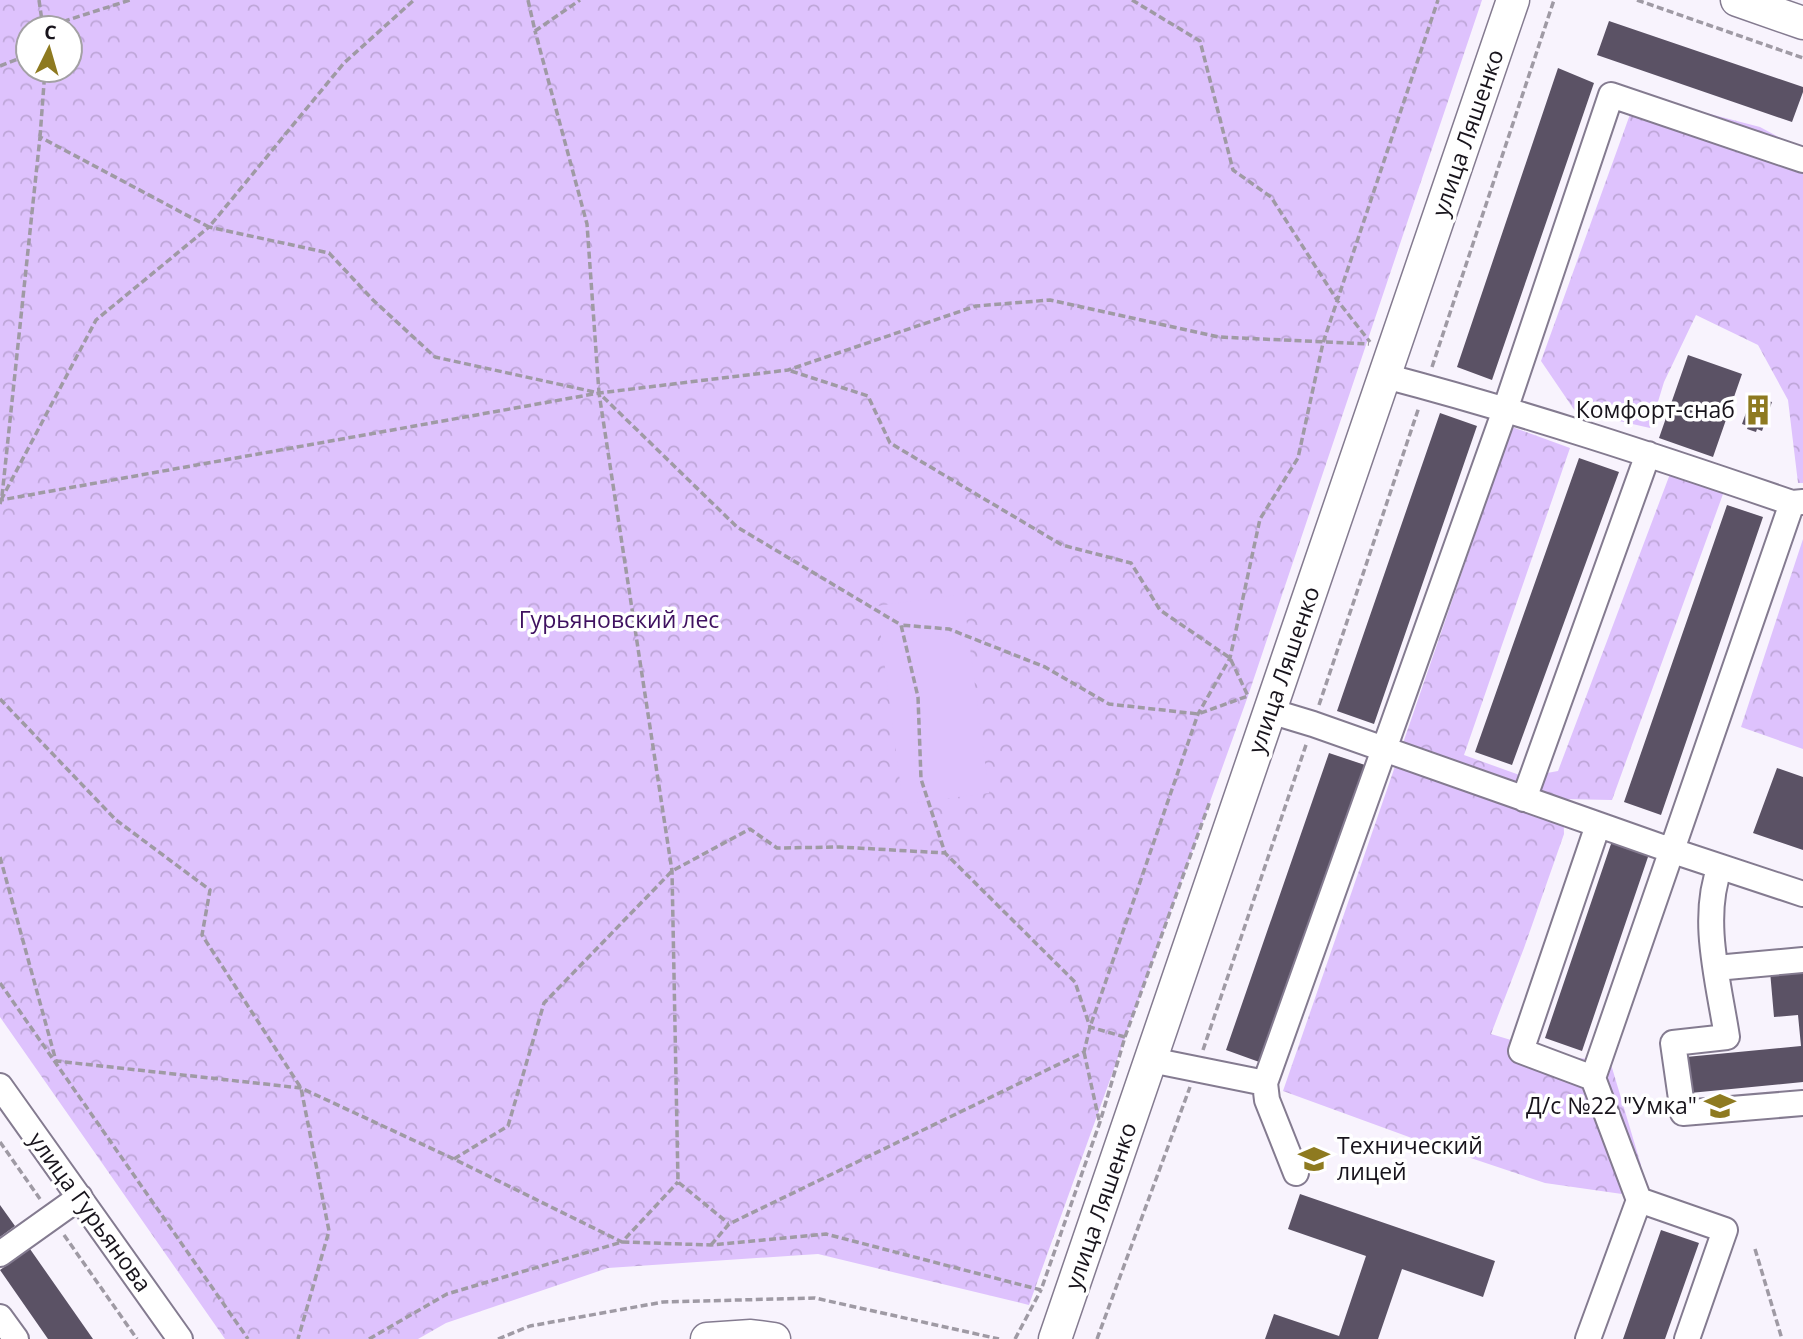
<svg xmlns="http://www.w3.org/2000/svg" width="1803" height="1339" font-family="'Open Sans',sans-serif">
  <style>
    .forest { fill: url(#forest-crowns); fill-rule: evenodd }
    .garden { fill: #dec2fd }
    .building { fill: #5b5265 }
    .lines { fill: none; stroke-linecap: round; stroke-linejoin: round }
    .minor-casing { stroke: #847b90; stroke-width: 28 }
    .major-casing { stroke: #847b90; stroke-width: 35 }
    .path { stroke: #9f9aa4; stroke-width: 3.5; stroke-dasharray: 7 3.5; stroke-linecap: butt }
    .minor { stroke: #fff; stroke-width: 24 }
    .major { stroke: #fff; stroke-width: 32 }
    .labels { text-anchor: middle; stroke-width: 7; stroke-linejoin: round; paint-order: stroke }
    .street-label { font-size: 23px; fill: #18141c; stroke: #fff }
    .poi-label { font-size: 23px; fill: #18141c; stroke: #fff; text-anchor: end }
    .park-label { font-size: 23px; fill: #3f1160; stroke: #fff }
  </style>
  <defs>
    <pattern id="forest-crowns" width="20" height="18" patternUnits="userSpaceOnUse" patternTransform="scale(1.75)"><rect width="20" height="18" fill="#dec2fd"/><path d="M2 6a3 3 0 1 1 6 0M12 15a3 3 0 1 1 6 0" fill="none" stroke="#bea6d8"/></pattern>
  </defs>
  <rect width="100%" height="100%" fill="#f8f3fd"/>
  <path class="forest" d="M0,0h1482l-234,696 -219,609 -211,-51 -210,14 -162,55 -28,16h-193l-225,-322zM28,28h42v42h-42z
    M1637,95l123,32 43,23v333h-5l-10,-83 -30,-55 -62,-30 -32,67 -14,46 -75,-17 -34,-50z
    M1512,427l58,21 -106,307 61,22 33,-6 115,-305 54,17 -115,317 -49,-1 1,35 -40,114 -33,86 76,23 43,4 31,104 -19,29 -77,-11 -125,-42 -137,-50z
    M1803,539v210l-62,-22z"/>
  <path class="garden" d="M963,594l26,199 -86,11 -26,-198z"/>
  <path class="building" d="M1609,21l194,66v5l-11,30 -195,-67z
    M1558,68l36,15 -102,297 -35,-13z
    M1688,355l54,19 -29,83 -54,-19z
    M1752,396l20,6 -10,29 -5,-2 -1,3 -9,-3 1,-3 -6,-2z
    M1440,413l37,13 -103,298 -37,-13z
    M1579,458l40,14 -107,293 -37,-13z
    M1727,505l36,12 -102,298 -37,-13z
    M1329,753l36,12 -103,298 -36,-13z
    M1777,768l26,9v73l-50,-17z
    M1612,841l37,13 -67,197 -37,-13z
    M1803,968v114l-113,11 -4,-36 115,-11 -3,-31 -24,2 -4,-46z
    M1300,1194l195,67 -12,36 -81,-28 -24,70h-113l9,-25 65,22 27,-80 -78,-27z
    M0,1205l15,21 -15,11z
    M1661,1230l38,13 -34,96h-42z
    M30,1249l63,90h-45l-48,-69z"/>
  <g class="lines">
    <g class="minor-casing">
      <path id="minor" d="M1385,376c137,36 273,81 407,127l11,-1
        M1270,711l43,13 360,127 130,43
        M1524,799l124,-345
        M1598,825l-77,226 72,27 199,-575
        M1720,867c-20,51 -1,117 7,170l-54,6 10,70 120,-10
        M1716,968l87,-8
        M1151,1060l114,23
        M1593,1078l46,122
        M0,1086l180,253
        M1296,1173l-29,-73 -2,-17 240,-673 106,-315 192,65
        M0,1254l80,-57
        M0,1317l16,22
        M1588,1339l51,-139 86,30 -38,109"/>
    </g>
    <g class="major-casing">
      <path id="major" d="M1737,0l66,23
        M707,1339l44,-3 23,3
        M1055,1339l458,-1339"/>
    </g>
    <path class="path" d="M39,0l4,28
      M528,0l7,31 45,-31
      M1132,0l68,41 33,129 38,27 66,103 33,42
      M1637,0l166,58
      M43,28l87,-28
      M0,66l28,-11
      M40,137l5,-67
      M1432,367l122,-367
      M791,371l77,25 22,47 172,102 69,18 29,47 70,48 18,38 -50,18 -89,-10 -64,-37 -96,-38 -48,-4
      M2,496l38,-359 169,90 135,-164 70,-63
      M1,500l95,-180 113,-93 120,26 44,47 62,57 164,36 -12,-169 -52,-193
      M0,504l1,-4 598,-107 73,478 6,311 50,41
      M0,699l116,121 94,70 -8,45 99,153 28,143 -31,108
      M1319,705l100,-298
      M0,857l56,204 245,27 153,71 168,83 56,-60
      M0,983l248,356
      M1125,1037l-35,-10 -15,-45 -130,-129 -24,-74 -3,-82 -17,-72 -164,-98 -138,-134 189,-23 188,-64 74,-6 169,37 150,7
      M1203,1050l104,-308
      M1084,1052l15,68
      M0,1142l40,57
      M454,1159l54,-33 36,-123 128,-132 78,-42 27,19 63,-1 105,6
      M64,1235l73,104
      M711,1245l18,-21 355,-172 6,-25 108,-313 32,-56 30,-139 38,-61 25,-115 115,-343
      M1755,1249l27,90
      M369,1339l78,-45 175,-52 89,3 115,-11 215,56 59,-168 25,-85 85,-236
      M498,1339l32,-13 133,-24 152,-4 184,41
      M1015,1339l26,-49
      M1097,1339l93,-252"/>
    <use href="#minor" class="minor"/>
    <use href="#major" class="major"/>
  </g>
  <defs>
    <g id="building-bare" transform="scale(2.415)"><path d="M-4-6H4V6H1V3H-1V6H-4ZM-2.5-4.3h1.7v1.8h-1.7ZM.8-4.3h1.7v1.8H.8ZM-2.5-1h1.7V.8h-1.7ZM.8-1h1.7V.8H.8Z" fill="#8e7a20" stroke="#fff" stroke-width="2.5" paint-order="stroke"/></g>
    <g id="school-bare" transform="scale(2.415)"><path d="M0-5L7-2L0 1L-7-2ZM-4 1L0 2.5L4 1V4Q0 6-4 4Z" fill="#8e7a20" stroke="#fff" stroke-width="2.5" paint-order="stroke"/></g>
  </defs>
  <g fill-rule="evenodd">
    <use href="#building-bare" x="1758" y="410"/>
    <use href="#school-bare" x="1720" y="1106"/>
    <use href="#school-bare" x="1314" y="1159"/>
  </g>
  <g class="labels">
    <g class="street-label">
      <text transform="translate(1468 133) rotate(-71)" y="8">улица Ляшенко</text>
      <text transform="translate(1284 670) rotate(-71)" y="8">улица Ляшенко</text>
      <text transform="translate(1101 1206) rotate(-71)" y="8">улица Ляшенко</text>
      <text transform="translate(90 1212) rotate(54)" y="8">улица Гурьянова</text>
    </g>
    <g class="poi-label">
      <text x="1735" y="418">Комфорт-снаб</text>
      <text x="1697" y="1114">Д/с №22 "Умка"</text>
      <text x="1337" y="1154" text-anchor="start">Технический<tspan x="1337" dy="26">лицей</tspan></text>
    </g>
    <g class="park-label">
      <text x="619" y="628">Гурьяновский лес</text>
    </g>
  </g>
  <g transform="translate(49 49) rotate(5)"><circle r="33" fill="#ffffff" stroke="#a3a1a4" stroke-width="2"/>
  <path d="M0-5L12 26L0 18L-12 26Z" fill="#8e7a20"/>
  <text y="-10" font-size="19" font-weight="bold" text-anchor="middle" fill="#18141c">С</text>
  </g>
</svg>
